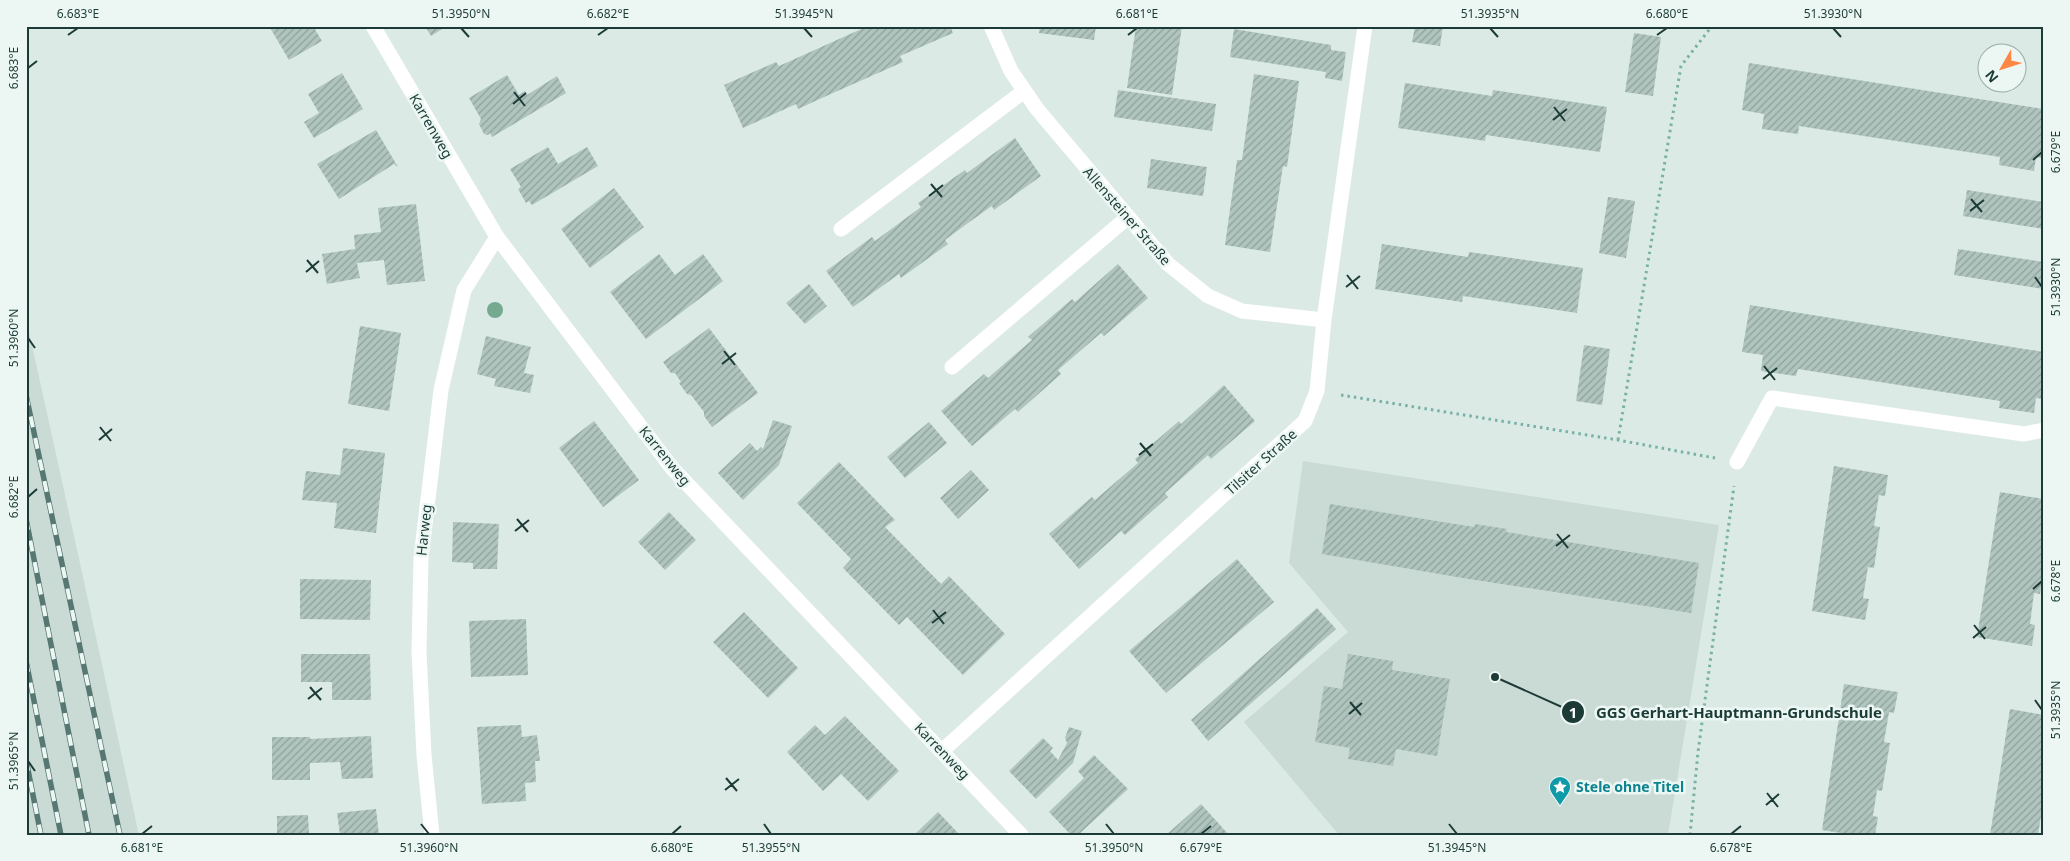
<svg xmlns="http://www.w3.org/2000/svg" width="2070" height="861" font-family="'Noto Sans',sans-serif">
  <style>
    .built { fill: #cadad5 }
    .building { fill: url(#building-hatch) }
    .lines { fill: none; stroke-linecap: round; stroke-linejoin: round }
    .path { stroke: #78b2a6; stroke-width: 3; stroke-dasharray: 2.5 4; stroke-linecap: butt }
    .minor { stroke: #fff; stroke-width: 15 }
    .rail-casing { stroke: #567772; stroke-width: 5.5 }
    .rail { stroke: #ecf7f3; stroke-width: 4; stroke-dasharray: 11; stroke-linecap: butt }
    .tree { fill: #76aa90 }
    .ticks { fill: none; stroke: #1c3b36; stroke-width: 2 }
    .labels { text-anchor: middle; stroke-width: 5; stroke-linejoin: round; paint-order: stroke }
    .street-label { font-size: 14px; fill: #1c3b36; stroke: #ecf7f3 }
    .culture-label { font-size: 14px; font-weight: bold; fill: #0d838f; stroke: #ecf7f3; text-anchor: start }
    .leader { fill: none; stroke: #1c3b36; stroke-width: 2 }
    .callout-dot { fill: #1c3b36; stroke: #ecf7f3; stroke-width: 2 }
    .mark-label { font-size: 15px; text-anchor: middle; font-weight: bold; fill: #fff }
    .callout-label { font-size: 15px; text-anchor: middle; font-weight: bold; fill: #1c3b36; stroke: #ecf7f3; stroke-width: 5; stroke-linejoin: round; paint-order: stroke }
    .neatline { fill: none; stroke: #1c3b36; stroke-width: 2 }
    .ticks-label { font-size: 12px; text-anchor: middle; fill: #1c3b36 }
  </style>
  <defs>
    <pattern id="building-hatch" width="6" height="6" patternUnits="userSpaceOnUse" patternTransform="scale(1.25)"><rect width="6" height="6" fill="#b1c5bf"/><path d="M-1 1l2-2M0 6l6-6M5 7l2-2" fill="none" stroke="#8fa19c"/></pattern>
  </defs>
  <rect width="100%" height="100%" fill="#dceae5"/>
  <path class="built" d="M26,318l52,236 61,281h-113z
    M1303,461l416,64 -51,310h-329l-95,-113 104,-90 -59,-69z"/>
  <path class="building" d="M269,26h44l9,15 -33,19z
    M425,26h22l-16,10z
    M868,26h82l3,7 -53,23 3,6 -79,35 -26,12 -2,-5 -53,24 -19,-43 52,-23 3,4z
    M1040,26h56l-2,14 -55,-7z
    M1136,26h46l-10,69 -45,-7z
    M1415,26h28l-3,20 -28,-4z
    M1234,29l97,16v5l15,2 -4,29 -17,-3 1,-6 -96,-15z
    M1634,33l27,4 -8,59 -28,-4z
    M1749,63l295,46v49l-8,-1 -2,14 -35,-6 1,-8 -201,-31 -1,8 -36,-5 2,-15 -22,-4z
    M342,73l21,36 -49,29 -10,-16 15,-9 -11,-19z
    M1254,74l45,7 -12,86 -4,-1 -13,86 -45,-7 12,-85h5z
    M507,75l12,20 6,-4 2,4 30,-19 9,17 -74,44 -2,-4 -2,2 -4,-1 -5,-10 2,-5 -12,-21z
    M1405,83l87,13 1,-6 114,17 -7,45 -114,-17 -1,6 -87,-13z
    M1118,90l98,14 -4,27 -98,-14z
    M376,130l22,37 -4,-3 -55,35 -22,-35z
    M1015,138l26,38 -47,34 -2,-4 -24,17 -23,17 3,4 -47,34 -2,-4 -46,33 -27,-36 46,-34 3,4 46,-34 -3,-4 47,-33 2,3z
    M548,147l10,17 29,-17 11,19 -66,39 -3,-4 -3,2 -8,-14 3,-2 -11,-18z
    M1151,159l56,8 -4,29 -56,-8z
    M614,188l30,39 -54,41 -29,-39z
    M1967,190l77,12v27l-81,-13z
    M1608,197l27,4 -9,57 -27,-5z
    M416,204l9,77 -38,4 -3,-25 -27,3 3,15 -33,6 -5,-30 33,-5 -1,-14 27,-3 -3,-24z
    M1382,244l86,13 1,-5 114,16 -6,45 -114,-17 -1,6 -87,-13z
    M1958,249l86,13v27l-90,-14z
    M659,254l16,21 28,-21 20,27 -77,58 -36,-47z
    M1118,264l30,34 -44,38 -3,-3 -43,37 3,4 -43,38 -3,-3 -43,37 -31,-35 43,-37 4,4 44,-38 -4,-3 44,-38 3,3z
    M809,284l18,22 -22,18 -19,-21z
    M1750,305l294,47v47l-8,-1 -2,15 -35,-5 1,-7 -202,-32 -2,7 -35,-5 2,-16 -21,-3z
    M360,326l41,7 -12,78 -41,-7z
    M709,328l49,65 -46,34 -8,-11v-4l-13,-17 -4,-1 -8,-11 2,-1 -6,-9h-4l-8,-11z
    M486,336l45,11 -7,26 10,2 -4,18 -36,-7 2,-7 -19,-5z
    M1584,345l26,4 -8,56 -26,-4z
    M1224,385l31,36 -44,38 -3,-4 -43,38 3,4 -43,38 -4,-4 -42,38 -30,-35 43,-37 3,3 43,-37 -3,-4 44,-38 2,3z
    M773,420l19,6 -13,39 -36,35 -25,-27 32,-30 7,8 4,-4 2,2z
    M594,421l45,59 -36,27 -44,-59z
    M929,422l18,21 -42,35 -18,-21z
    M343,448l42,5 -9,80 -42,-5 3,-25 -35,-3 4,-29 34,4z
    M839,462l56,58 -10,7 56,57 8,-8 56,58 -42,41 -56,-58 -8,8 -56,-57 8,-9 -54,-56z
    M1834,466l54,9 -3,21 -6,-1 -5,31 6,1 -6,41 -6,-1 -5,31 6,1 -4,21 -53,-9z
    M971,470l18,20 -31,29 -18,-21z
    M2000,492l44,7v35l-3,17 3,1v18l-4,24 -6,-1 -4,31 5,1 -3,21 -55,-9z
    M1330,504l144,23 1,-3 32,5 -1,3 193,31 -8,50 -228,-35 -141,-24z
    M669,512l27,28 -31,30 -27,-28z
    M453,522l46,2 -2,45h-24v-6l-21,-1z
    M1237,559l37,43 -108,91 -37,-42z
    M300,579l71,1 -1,40 -70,-1z
    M1317,608l19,21 -128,112 -17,-21z
    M744,612l54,56 -30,30 -55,-56z
    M526,619l2,56 -57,2 -2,-56z
    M301,654h69l1,46h-39v-18h-31z
    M1348,654l45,7 -1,9 58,9 -13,77 -41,-7 -3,17 -45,-7 2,-11 -35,-6 9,-56 18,3z
    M1844,684l54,8 -4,21 -5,-1 -5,30 6,1 -8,48 -5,-1 -4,26 5,1 -3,18h-22l-31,-5z
    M2010,709l34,6v101h-3l-3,19h-48z
    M845,716l54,55 -31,30 -27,-27 -18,17 -36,-39 28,-27 10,10z
    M521,725l1,12 15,-2 3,26h-5l1,21 -11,1 1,18 -44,3 -5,-77z
    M1069,727l13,4 -9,32 -37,36 -27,-28 34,-33 10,10 -3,3 8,9 9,-17 -2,-5z
    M371,736l2,42 -31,1 -2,-17 -30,1v17h-38v-43h38v2z
    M1094,755l34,34 -50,46h-7l-22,-23 35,-34 -6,-7z
    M1201,804l28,31h-63z
    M376,809l3,26h-39l-3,-22z
    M938,812l22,23h-46z
    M308,815l1,20h-32v-19z"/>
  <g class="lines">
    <path class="path" d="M1341,395l277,45 97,18
      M1618,440l63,-374 31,-40
      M1690,835l8,-83 36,-266"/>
    <path class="minor" d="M373,26l124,211 175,231 349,367
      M991,26l20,45 26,38 131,155 40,32 34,15 82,9
      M841,229l183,-138
      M952,367l176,-150
      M1737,462l35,-64 252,36 20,-4
      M942,751l363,-330 12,-30 7,-71 41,-294
      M432,835l-8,-80 -5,-103 2,-94 20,-168 23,-100 33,-53"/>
    <g class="rail-casing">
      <path id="rail" d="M26,395l94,440
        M26,519l63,316
        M26,661l35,174
        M26,760l15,75"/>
    </g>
    <use href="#rail" class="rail"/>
  </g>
  <circle class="tree" cx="495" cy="310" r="8"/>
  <path class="ticks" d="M461,28l8,9M804,28l8,9M1490,28l8,9M1833,28l8,9M68,35l10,-7M598,35l10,-7M1128,35l9,-7M1657,35l10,-7M28,68l9,-7M514,92l11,14M513,104l13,-11M1554,107l11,14M1553,120l14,-11M2033,160l9,-8M931,184l11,13M929,196l14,-11M1971,199l11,13M1970,211l14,-11M307,260l11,13M306,272l13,-11M1347,275l11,14M2035,277l7,10M1346,287l14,-11M28,338l7,10M724,351l11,14M722,364l14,-11M1764,366l11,14M1763,379l14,-11M100,427l11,14M99,440l13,-11M1140,443l11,13M1139,455l14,-11M28,497l9,-8M517,519l11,13M515,531l14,-11M1557,534l11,14M1556,546l14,-11M2033,589l9,-8M933,610l11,14M932,623l14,-11M1974,625l11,14M1973,638l13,-11M310,687l11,13M308,699l14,-11M2035,700l7,10M1350,702l11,13M1349,714l13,-11M28,761l7,10M726,778l11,13M725,790l14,-11M1767,793l11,14M1766,805l13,-11M421,824l8,10M764,824l7,10M1106,824l8,10M1449,824l8,10M142,834l10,-8M672,834l9,-8M1201,834l10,-8M1731,834l10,-8"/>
  <defs>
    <g id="sight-pin" transform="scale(1.125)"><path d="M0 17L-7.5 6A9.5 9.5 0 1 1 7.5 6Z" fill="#0f9aa8" stroke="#ecf7f3"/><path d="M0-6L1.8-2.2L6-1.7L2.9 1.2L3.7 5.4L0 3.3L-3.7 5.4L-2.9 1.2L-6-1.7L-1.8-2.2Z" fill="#fff"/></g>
  </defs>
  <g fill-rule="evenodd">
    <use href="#sight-pin" x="1560" y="787"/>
  </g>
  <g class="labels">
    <g class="street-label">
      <text transform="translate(431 126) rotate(60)" y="5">Karrenweg</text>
      <text transform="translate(1127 216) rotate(49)" y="5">Allensteiner Straße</text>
      <text transform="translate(665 456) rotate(51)" y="5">Karrenweg</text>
      <text transform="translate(1261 462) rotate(-42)" y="5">Tilsiter Straße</text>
      <text transform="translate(424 530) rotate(-84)" y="5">Harweg</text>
      <text transform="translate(942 751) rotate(46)" y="5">Karrenweg</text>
    </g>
    <g class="culture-label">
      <text x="1576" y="792">Stele ohne Titel</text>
    </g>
  </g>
  <path class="leader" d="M1495 677L1573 712"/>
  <g class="callout-dot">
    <circle cx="1495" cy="677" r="5"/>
    <circle cx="1573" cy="712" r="12"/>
  </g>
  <g class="mark-label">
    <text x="1573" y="718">1</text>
  </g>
  <g class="callout-label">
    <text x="1739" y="718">GGS Gerhart-Hauptmann-Grundschule</text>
  </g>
  <rect width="2070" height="861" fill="none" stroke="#ecf7f3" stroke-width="55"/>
  <g transform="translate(2002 68) rotate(231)"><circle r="24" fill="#ecf7f3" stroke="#99aca7"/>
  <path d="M0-4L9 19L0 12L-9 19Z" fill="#ff8645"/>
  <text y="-8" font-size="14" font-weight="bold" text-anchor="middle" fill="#1c3b36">N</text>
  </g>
  <rect x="28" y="28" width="2014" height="806" class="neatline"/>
  <g class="ticks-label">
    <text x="78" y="18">6.683°E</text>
    <text x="461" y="18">51.3950°N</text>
    <text x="608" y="18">6.682°E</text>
    <text x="804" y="18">51.3945°N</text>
    <text x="1137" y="18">6.681°E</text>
    <text x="1490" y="18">51.3935°N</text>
    <text x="1667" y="18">6.680°E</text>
    <text x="1833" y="18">51.3930°N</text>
    <text transform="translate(14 68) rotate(-90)" y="4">6.683°E</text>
    <text transform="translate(2056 152) rotate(-90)" y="4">6.679°E</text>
    <text transform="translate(2056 287) rotate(-90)" y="4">51.3930°N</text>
    <text transform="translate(14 338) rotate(-90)" y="4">51.3960°N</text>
    <text transform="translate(14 497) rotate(-90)" y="4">6.682°E</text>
    <text transform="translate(2056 581) rotate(-90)" y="4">6.678°E</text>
    <text transform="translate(2056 710) rotate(-90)" y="4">51.3935°N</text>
    <text transform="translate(14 761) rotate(-90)" y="4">51.3965°N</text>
    <text x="142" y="852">6.681°E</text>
    <text x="429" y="852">51.3960°N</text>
    <text x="672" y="852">6.680°E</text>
    <text x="771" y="852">51.3955°N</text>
    <text x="1114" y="852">51.3950°N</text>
    <text x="1201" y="852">6.679°E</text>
    <text x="1457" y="852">51.3945°N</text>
    <text x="1731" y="852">6.678°E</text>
  </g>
</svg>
